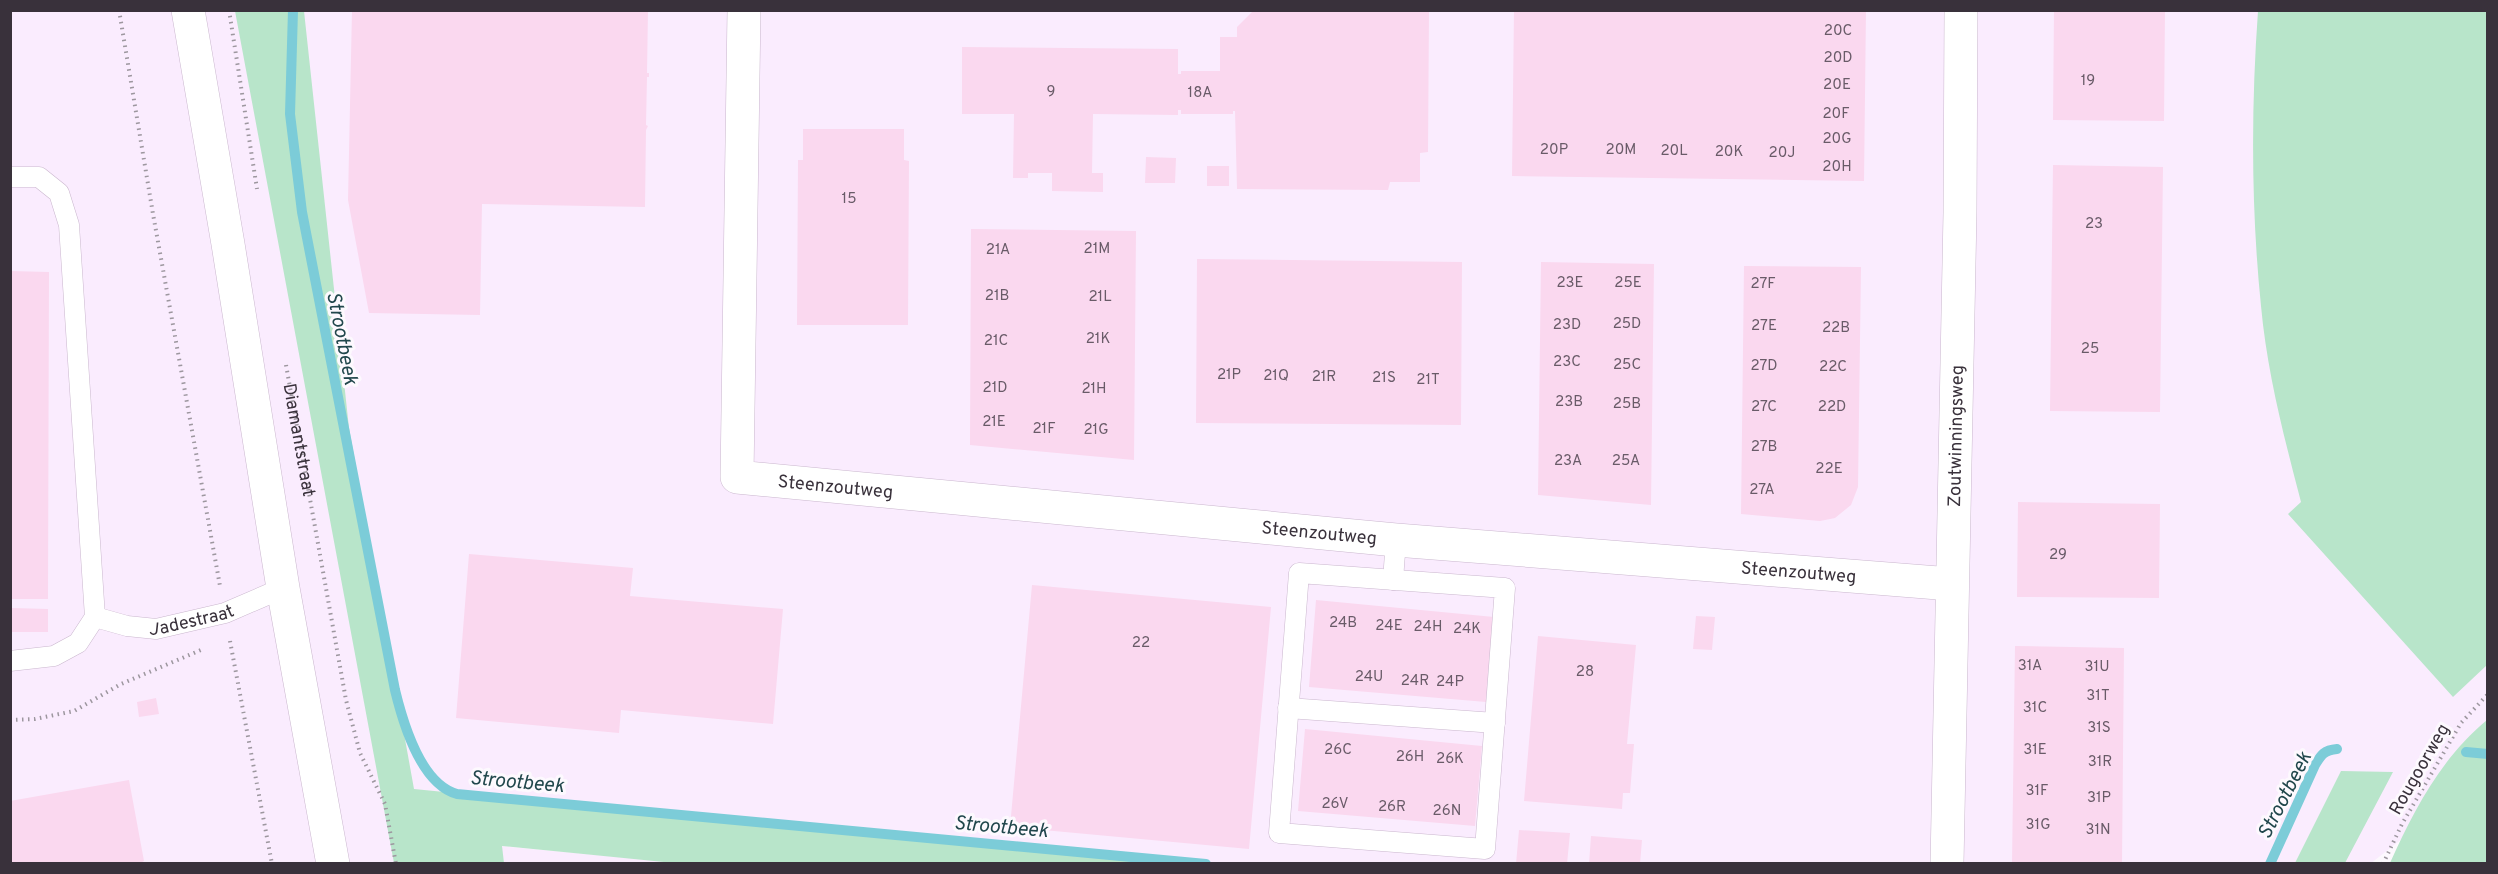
<svg xmlns="http://www.w3.org/2000/svg" width="2498" height="874" font-family="Overpass,sans-serif">
  <style>
    .built { fill: #faecfe }
    .green { fill: #b8e5ca }
    .lines { fill: none; stroke-linecap: round; stroke-linejoin: round }
    .stream { stroke: #7cccd8; stroke-width: 10 }
    .building { fill: #fad8ef }
    .lane-casing { stroke: #cab7ce; stroke-width: 21 }
    .street-casing { stroke: #cab7ce; stroke-width: 34 }
    .secondary-casing { stroke: #cab7ce; stroke-width: 34 }
    .path { stroke: #9d979f; stroke-width: 4; stroke-dasharray: 1.5 4.5; stroke-linecap: butt }
    .lane { stroke: #fff; stroke-width: 20 }
    .street { stroke: #fff; stroke-width: 33 }
    .secondary { stroke: #fff; stroke-width: 33 }
    .labels { text-anchor: middle; stroke-width: 6; stroke-linejoin: round; paint-order: stroke }
    .number-label { font-size: 15px; fill: #695b68 }
    .street-label { font-size: 18px; fill: #39313b; stroke: #fdf9fe }
    .water-label { font-size: 20px; font-style: italic; fill: #21474c; stroke: #fdf9fe }
  </style>
  <rect width="100%" height="100%" fill="#fdf9fe"/>
  <path class="built" d="M10,11h2477v761l-117,92h-1206l-750,-74 13,73h-416z
    M501,846l183,17h-180z"/>
  <path class="green" d="M235,11h69l45,417 65,361 750,74 -480,1 -182,-18 2,17h-110z
    M2258,11h229v654l-34,32 -165,-183 13,-12c-17,-65 -34,-130 -40,-196 -10,-98 -10,-198 -3,-295z
    M2487,720v143h-97c24,-53 51,-105 97,-143z
    M2341,771l52,1 -48,91h-50z"/>
  <g class="lines">
    <path class="stream" d="M293,10l-3,104 12,98 93,478c8,33 26,94 62,104l749,70
      M2466,752l22,2
      M2270,864l45,-99c6,-10 9,-15 22,-16"/>
  </g>
  <path class="building" d="M352,10h296l-1,63h2v4h-2l-1,48 2,1 -2,4 -1,77 -163,-3 -2,111 -111,-2 -21,-113z
    M1254,10h175l-1,142 -8,1v29h-30l-2,8 -151,-1 -2,-78h-2v3h-52v-4h-3v5l-85,-1 -1,59h11v19l-51,-1v-18h-24v5h-15l1,-64h-52v-67l216,2v25h3v-3h39v-34h17v-10z
    M1514,10h352l-2,171 -352,-5z
    M2054,10h111l-1,111 -111,-1z
    M803,129h101v31l5,1 -1,164h-111l1,-165h5z
    M1146,157l30,1 -1,25h-30z
    M2053,165l110,2 -3,245 -110,-1z
    M1207,166h22v20h-22z
    M971,229l165,2 -2,229 -164,-15z
    M1197,259l265,3 -1,163 -265,-2z
    M1541,262l113,2 -3,241 -113,-10z
    M1744,266l117,1 -3,220 -7,18 -16,13 -15,3 -79,-7z
    M10,271l39,1 -1,327h-38z
    M2018,502l142,2 -1,94 -142,-1z
    M469,554l164,14 -3,28 153,13 -10,115 -152,-14 -2,23 -163,-15z
    M1032,585l239,22 -22,242 -239,-22z
    M1316,600l178,17 -8,85 -177,-15z
    M12,608l36,1v23h-36z
    M1696,616l19,1 -3,33 -19,-1z
    M1538,636l98,9 -9,99h7l-4,49h-7l-1,16 -98,-8z
    M2015,646l109,2 -2,216h-110z
    M156,698l3,16 -20,3 -2,-15z
    M1305,729l177,17 -7,80 -177,-15z
    M129,780l15,81 -6,3h-128v-63z
    M1519,830l51,3 -3,31h-51z
    M1591,836l51,4 -2,24h-51z"/>
  <g class="lines">
    <g class="lane-casing">
      <g id="lane">
        <path d="M10,177h29l20,16 10,32 26,392 -17,26 -24,13 -44,5"/>
        <path d="M1299,573l206,15 -20,261 -206,-16z"/>
        <path d="M1393,580l3,-40"/>
        <path id="s2" d="M95,617l32,9 29,3 69,-16 58,-25"/>
        <path d="M1288,708l207,15"/>
      </g>
    </g>
    <g class="street-casing">
      <g id="street">
        <path id="s3" d="M744,10l-7,467 659,63 555,44"/>
        <path id="s4" d="M1947,864l13,-651 1,-203"/>
      </g>
    </g>
    <g class="secondary-casing">
      <path id="secondary" d="M188,10l40,234 55,344 50,276"/>
    </g>
    <g class="path">
      <path d="M119,10l34,204 67,372"/>
      <path d="M229,10l28,179"/>
      <path id="s1" d="M286,365l60,335 14,53 25,51 11,60"/>
      <path d="M230,641l42,223"/>
      <path d="M10,720l25,-1 39,-8 47,-27 80,-34"/>
      <path d="M2383,864l19,-40 59,-101 27,-29"/>
    </g>
    <use href="#lane" class="lane"/>
    <use href="#street" class="street"/>
    <use href="#secondary" class="secondary"/>
  </g>
  <g class="labels">
    <g class="number-label">
      <text x="1838" y="35">20C</text>
      <text x="1838" y="62">20D</text>
      <text x="2088" y="85">19</text>
      <text x="1837" y="89">20E</text>
      <text x="1051" y="96">9</text>
      <text x="1200" y="97">18A</text>
      <text x="1836" y="118">20F</text>
      <text x="1837" y="143">20G</text>
      <text x="1554" y="154">20P</text>
      <text x="1621" y="154">20M</text>
      <text x="1674" y="155">20L</text>
      <text x="1729" y="156">20K</text>
      <text x="1782" y="157">20J</text>
      <text x="1837" y="171">20H</text>
      <text x="849" y="203">15</text>
      <text x="2094" y="228">23</text>
      <text x="1097" y="253">21M</text>
      <text x="998" y="254">21A</text>
      <text x="1570" y="287">23E</text>
      <text x="1628" y="287">25E</text>
      <text x="1763" y="288">27F</text>
      <text x="997" y="300">21B</text>
      <text x="1100" y="301">21L</text>
      <text x="1627" y="328">25D</text>
      <text x="1567" y="329">23D</text>
      <text x="1764" y="330">27E</text>
      <text x="1836" y="332">22B</text>
      <text x="1098" y="343">21K</text>
      <text x="996" y="345">21C</text>
      <text x="2090" y="353">25</text>
      <text x="1567" y="366">23C</text>
      <text x="1627" y="369">25C</text>
      <text x="1764" y="370">27D</text>
      <text x="1833" y="371">22C</text>
      <text x="1229" y="379">21P</text>
      <text x="1276" y="380">21Q</text>
      <text x="1324" y="381">21R</text>
      <text x="1384" y="382">21S</text>
      <text x="1428" y="384">21T</text>
      <text x="995" y="392">21D</text>
      <text x="1094" y="393">21H</text>
      <text x="1569" y="406">23B</text>
      <text x="1627" y="408">25B</text>
      <text x="1764" y="411">27C</text>
      <text x="1832" y="411">22D</text>
      <text x="994" y="426">21E</text>
      <text x="1044" y="433">21F</text>
      <text x="1096" y="434">21G</text>
      <text x="1764" y="451">27B</text>
      <text x="1568" y="465">23A</text>
      <text x="1626" y="465">25A</text>
      <text x="1829" y="473">22E</text>
      <text x="1762" y="494">27A</text>
      <text x="2058" y="559">29</text>
      <text x="1343" y="627">24B</text>
      <text x="1389" y="630">24E</text>
      <text x="1428" y="631">24H</text>
      <text x="1467" y="633">24K</text>
      <text x="1141" y="647">22</text>
      <text x="2030" y="670">31A</text>
      <text x="2097" y="671">31U</text>
      <text x="1585" y="676">28</text>
      <text x="1369" y="681">24U</text>
      <text x="1415" y="685">24R</text>
      <text x="1450" y="686">24P</text>
      <text x="2098" y="700">31T</text>
      <text x="2035" y="712">31C</text>
      <text x="2099" y="732">31S</text>
      <text x="1338" y="754">26C</text>
      <text x="2035" y="754">31E</text>
      <text x="1410" y="761">26H</text>
      <text x="1450" y="763">26K</text>
      <text x="2100" y="766">31R</text>
      <text x="2037" y="795">31F</text>
      <text x="2099" y="802">31P</text>
      <text x="1335" y="808">26V</text>
      <text x="1392" y="811">26R</text>
      <text x="1447" y="815">26N</text>
      <text x="2038" y="829">31G</text>
      <text x="2098" y="834">31N</text>
    </g>
    <g class="street-label">
      <text dy="6" stroke="none"><textPath href="#s4" startOffset="428">Zoutwinningsweg</textPath></text>
      <text dy="6" stroke="none"><textPath href="#s1" startOffset="76">Diamantstraat</textPath></text>
      <text dy="6" stroke="none"><textPath href="#s3" startOffset="566">Steenzoutweg</textPath></text>
      <text dy="6" stroke="none"><textPath href="#s3" startOffset="1052">Steenzoutweg</textPath></text>
      <text dy="6" stroke="none"><textPath href="#s3" startOffset="1533">Steenzoutweg</textPath></text>
      <text dy="6" stroke="none"><textPath href="#s2" startOffset="99">Jadestraat</textPath></text>
      <text transform="translate(2419 769) rotate(-60)" y="6">Rougoorweg</text>
    </g>
    <g class="water-label">
      <text transform="translate(343 338) rotate(79)" y="7">Strootbeek</text>
      <text transform="translate(517 781) rotate(5)" y="7">Strootbeek</text>
      <text transform="translate(2284 795) rotate(-63)" y="7">Strootbeek</text>
      <text transform="translate(1001 826) rotate(5)" y="7">Strootbeek</text>
    </g>
  </g>
  <rect width="2498" height="874" fill="none" stroke="#39313b" stroke-width="24"/>
</svg>
